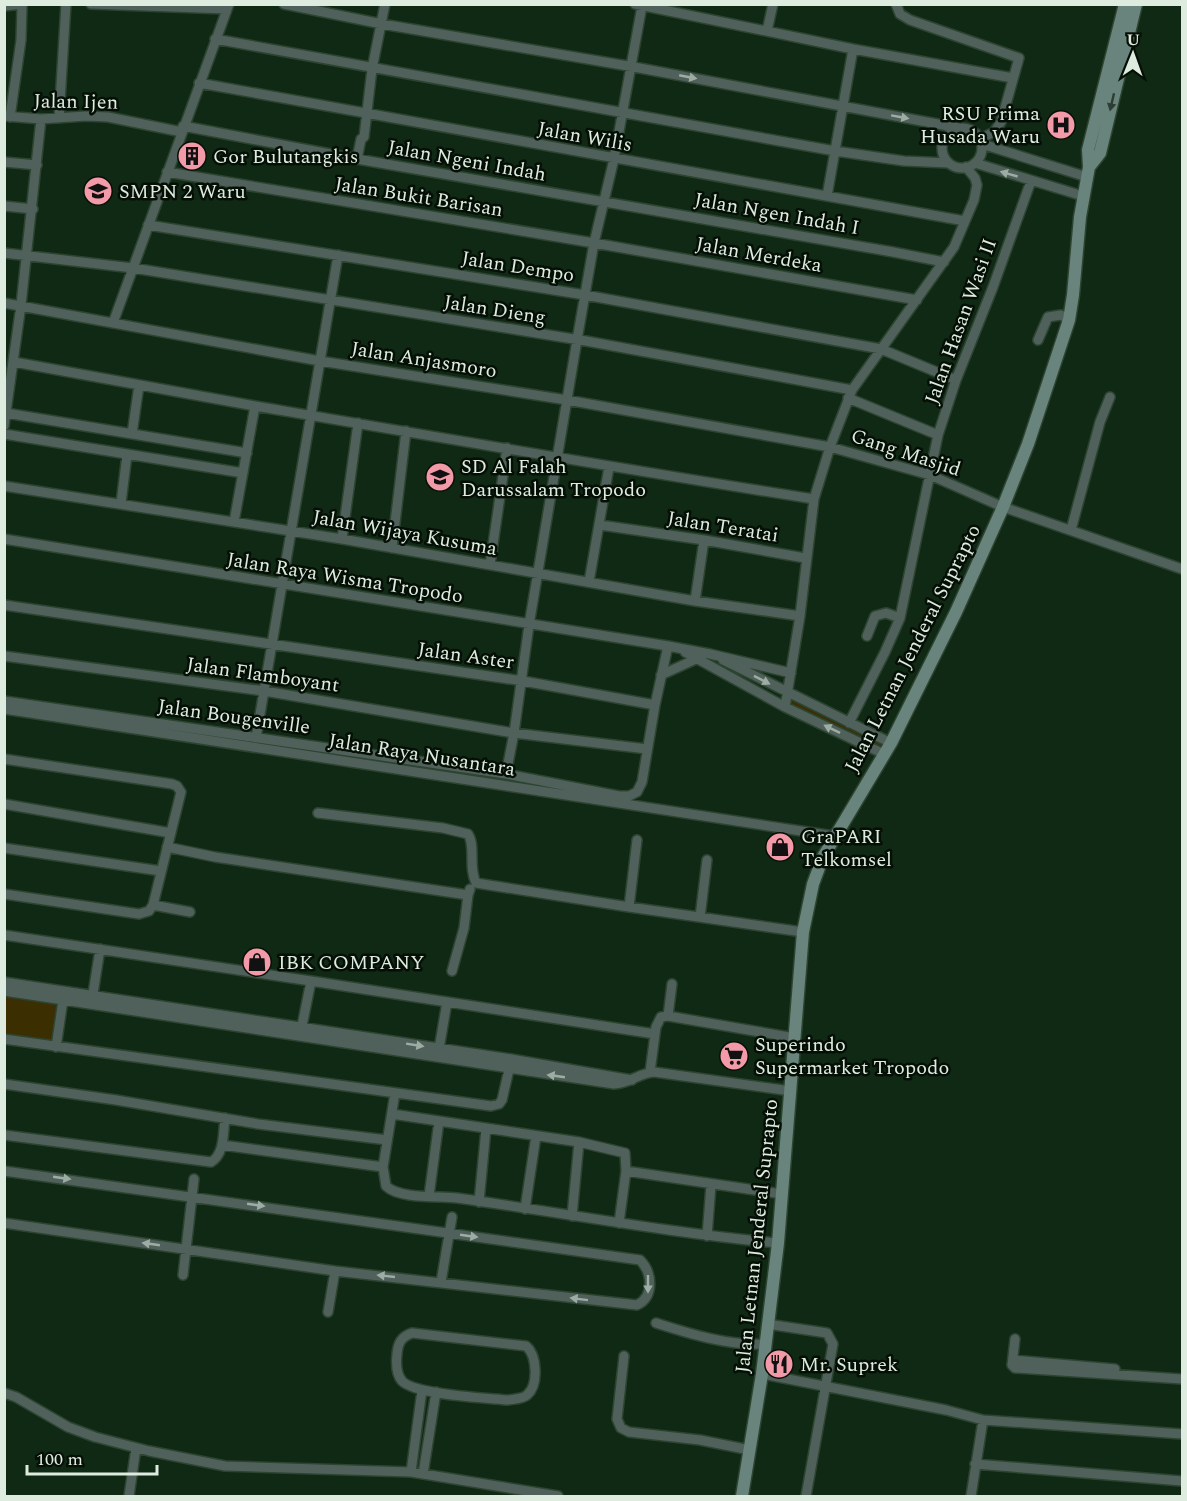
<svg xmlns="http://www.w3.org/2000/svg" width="1187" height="1501" font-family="Spectral,serif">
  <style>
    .green { fill: #3b2f02 }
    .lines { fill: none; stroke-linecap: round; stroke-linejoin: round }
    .street-casing { stroke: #2d4431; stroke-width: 12 }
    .secondary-casing { stroke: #2d4431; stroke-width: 15 }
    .street { stroke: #50615c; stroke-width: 9 }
    .secondary { stroke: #69847c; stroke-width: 12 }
    .oneway { fill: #9eada4 }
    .oneway2 { fill: #2d3e35 }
    .labels { text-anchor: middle; stroke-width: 5; stroke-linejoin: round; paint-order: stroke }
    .street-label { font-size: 20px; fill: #ddecde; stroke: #050f06 }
    .poi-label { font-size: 20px; fill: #ddecde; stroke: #050f06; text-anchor: start }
  </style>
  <rect width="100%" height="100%" fill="#102915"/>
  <path class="green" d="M786,694l103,48 -6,10 -96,-45z
    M4,991l59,9 -7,47 -51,-8z"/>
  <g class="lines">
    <g class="street-casing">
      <path id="street" d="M91,4l135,5
        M284,4l98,20 252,43 325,61
        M635,4l218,45 160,29
        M896,4l4,10 10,6 109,38 -18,64 -7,10 -14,7
        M4,6l18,-2
        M767,31l6,-27
        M215,39l620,112 69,10 45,2
        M199,83l766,138
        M4,116l37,3 45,-3 22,1 74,15
        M10,117l11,-77 1,-35
        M59,118l7,-114
        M183,126l174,33 536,93 51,10
        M942 148a20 20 0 1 1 40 0a20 20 0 1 1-40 0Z
        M982,144l105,33
        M357,159l4,-20 3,-2 8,-68 13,-65
        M4,162l33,3
        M975,163l108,33
        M167,172l427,71 323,57
        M827,196l26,-147
        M4,206l29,3
        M148,225l437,70 296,54 75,31
        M4,253l129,15 453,73 266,49
        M4,303l316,58 247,39 263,47 100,28 73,32 179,62
        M113,323l116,-319
        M1038,340l10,-23 13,-2 8,5
        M14,362l241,44 -21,116
        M848,398l90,37
        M255,406c187,32 373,64 559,93
        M6,413l241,40
        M4,426l17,-121 20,-186
        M4,434l239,39
        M132,434l7,-49
        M4,486l338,53 353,62 105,15
        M121,503l6,-48
        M600,525l104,15 101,18
        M1071,530l29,-108 10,-25
        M4,539l664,107 42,8 81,19
        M342,539l16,-116
        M392,548l14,-117
        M490,565l17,-117
        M589,582l20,-115
        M695,601l9,-61
        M4,605l519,76 132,24
        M867,636l8,-20 11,-3 14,5
        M685,652l100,55 99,47
        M4,656l260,35 250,42 133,16
        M723,660l168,83
        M661,675l35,-16
        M4,701l502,73 113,22h10l8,-4 5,-10 13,-77 13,-59
        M785,707l15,-91 14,-117 16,-52 22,-57 102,-143 20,-47 3,-15 -2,-7 -9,-11
        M4,709l830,127
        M849,723l36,-71 15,-34 38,-183 18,-55 37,-93 38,-106
        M256,738l82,-483
        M4,759l168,25 5,2 4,6 -28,113 -4,6 -10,3 -135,-20
        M506,774l8,-41 15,-108 48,-285 17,-97 20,-84 28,-153
        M4,804l167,29
        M318,813l125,15 25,6c8,12 0,33 8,49
        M167,847l48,10 253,38
        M4,848l157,23
        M476,883l153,24 174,25
        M153,905l37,7
        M629,907l8,-67
        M700,917l7,-57
        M4,935l307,46 -10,50
        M452,971l12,-43 4,-33 2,-6
        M311,981l344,53
        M4,982l507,77 121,21
        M4,991l610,93c15,0 25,-11 40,-12l137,19
        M92,1000l8,-51
        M668,1016l4,-32
        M4,1039l487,67 8,-2 3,-4 8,-35
        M56,1047l7,-47
        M439,1049l8,-47
        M650,1072l6,-45 5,-10 7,-1 127,22
        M4,1084l112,16 142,24 129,16
        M395,1093l-12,74 3,19c13,13 52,10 71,12 107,15 213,35 321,45
        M392,1114l187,28 46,11 1,18 -7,52
        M4,1135l207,27c14,-8 12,-30 14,-44
        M222,1145l161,22
        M4,1171l636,89c12,12 15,36 -3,45l-302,-34 -331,-48
        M626,1171l156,23
        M429,1196l10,-75
        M479,1202l7,-73
        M525,1209l11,-73
        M572,1216l7,-74
        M707,1236l4,-51
        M183,1275l11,-96
        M441,1282l11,-65
        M328,1312l7,-41
        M656,1323c34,11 73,23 109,21
        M767,1324l60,9 6,11 -27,152
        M412,1333l114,13c11,9 13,39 1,49 -4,4 -13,4 -19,5 -20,-2 -93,-5 -106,-19 -6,-7 -6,-18 -5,-27 1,-11 4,-17 15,-21z
        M1015,1339l-3,26 3,3 167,11
        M624,1356l-7,63 4,9 8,4 71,8 50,10
        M1013,1360l102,9
        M762,1374l184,36 37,10 199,14
        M4,1393l12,4 52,30 27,10 54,14 76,15 186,6 147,24
        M975,1464l207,17
        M411,1472l11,-82
        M423,1474l13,-82
        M129,1496l7,-48
        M971,1496l12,-76"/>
    </g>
    <g class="secondary-casing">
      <path id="secondary" d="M1089,167l11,-14 36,-149
        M742,1496l20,-122 16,-131 25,-311 10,-48 10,-27 68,-114 65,-131 47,-105 25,-63 41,-124 4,-25 7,-78 9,-50 -1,-17 37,-146"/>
    </g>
    <use href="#street" class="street"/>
    <use href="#secondary" class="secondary"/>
  </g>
  <defs><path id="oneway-solid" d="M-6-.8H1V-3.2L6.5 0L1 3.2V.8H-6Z" transform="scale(1.5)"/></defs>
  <g class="oneway">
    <use href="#oneway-solid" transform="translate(688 77) rotate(11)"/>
    <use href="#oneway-solid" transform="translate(900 117) rotate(10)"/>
    <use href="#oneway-solid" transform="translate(1009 174) rotate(-164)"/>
    <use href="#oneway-solid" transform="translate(762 680) rotate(27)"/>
    <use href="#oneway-solid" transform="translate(832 729) rotate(-154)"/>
    <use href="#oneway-solid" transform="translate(415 1045) rotate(9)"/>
    <use href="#oneway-solid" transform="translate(556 1076) rotate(-172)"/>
    <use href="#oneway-solid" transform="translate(62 1178) rotate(8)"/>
    <use href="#oneway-solid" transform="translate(256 1205) rotate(8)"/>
    <use href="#oneway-solid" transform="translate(469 1236) rotate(8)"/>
    <use href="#oneway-solid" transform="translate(151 1244) rotate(-172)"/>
    <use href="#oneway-solid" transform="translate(386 1276) rotate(-174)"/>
    <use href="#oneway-solid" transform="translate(648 1284) rotate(90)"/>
    <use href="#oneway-solid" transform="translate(579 1299) rotate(-173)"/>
  </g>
  <use class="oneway2" href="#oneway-solid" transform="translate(1112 102) rotate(103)"/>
  <defs>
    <g id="hospital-disc" transform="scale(1.5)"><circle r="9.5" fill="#f39aa9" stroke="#050f06"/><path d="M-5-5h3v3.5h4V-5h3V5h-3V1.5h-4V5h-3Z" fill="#111"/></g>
    <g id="building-disc" transform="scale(1.5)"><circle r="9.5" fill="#f39aa9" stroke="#050f06"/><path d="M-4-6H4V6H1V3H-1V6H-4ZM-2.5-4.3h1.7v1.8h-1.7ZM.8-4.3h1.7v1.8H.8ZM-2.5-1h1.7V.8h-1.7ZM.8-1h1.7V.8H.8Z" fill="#111"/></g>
    <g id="school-disc" transform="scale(1.5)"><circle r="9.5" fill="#f39aa9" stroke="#050f06"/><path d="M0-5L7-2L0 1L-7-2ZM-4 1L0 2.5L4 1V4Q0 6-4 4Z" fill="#111"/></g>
    <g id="shop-disc" transform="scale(1.5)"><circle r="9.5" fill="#f39aa9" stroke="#050f06"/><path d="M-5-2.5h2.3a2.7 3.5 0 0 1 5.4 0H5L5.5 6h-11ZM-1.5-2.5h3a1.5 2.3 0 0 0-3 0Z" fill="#111"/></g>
    <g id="supermarket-disc" transform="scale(1.5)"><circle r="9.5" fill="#f39aa9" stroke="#050f06"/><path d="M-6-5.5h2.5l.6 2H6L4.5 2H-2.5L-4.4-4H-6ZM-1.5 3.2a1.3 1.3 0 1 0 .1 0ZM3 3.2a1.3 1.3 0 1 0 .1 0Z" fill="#111"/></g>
    <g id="restaurant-disc" transform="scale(1.5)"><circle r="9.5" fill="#f39aa9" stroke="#050f06"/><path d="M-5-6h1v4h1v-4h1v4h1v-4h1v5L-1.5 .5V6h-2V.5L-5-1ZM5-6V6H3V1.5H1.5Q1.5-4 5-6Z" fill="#111"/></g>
  </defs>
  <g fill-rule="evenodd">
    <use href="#hospital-disc" x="1061" y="125"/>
    <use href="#building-disc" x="192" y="156"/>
    <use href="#school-disc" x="98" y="191"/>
    <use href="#school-disc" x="440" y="477"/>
    <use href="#shop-disc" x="780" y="847"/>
    <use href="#shop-disc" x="257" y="962"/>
    <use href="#supermarket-disc" x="734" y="1056"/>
    <use href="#restaurant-disc" x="779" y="1364"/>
  </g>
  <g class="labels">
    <g class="street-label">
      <text transform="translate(76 101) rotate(1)" y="7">Jalan Ijen</text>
      <text transform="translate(585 136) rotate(10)" y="7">Jalan Wilis</text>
      <text transform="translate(467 160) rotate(10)" y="7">Jalan Ngeni Indah</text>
      <text transform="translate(419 196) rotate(9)" y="7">Jalan Bukit Barisan</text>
      <text transform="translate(777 213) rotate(10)" y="7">Jalan Ngen Indah I</text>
      <text transform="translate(759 254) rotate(10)" y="7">Jalan Merdeka</text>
      <text transform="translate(518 266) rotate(9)" y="7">Jalan Dempo</text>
      <text transform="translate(495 309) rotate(9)" y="7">Jalan Dieng</text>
      <text transform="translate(960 321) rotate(-70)" y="7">Jalan Hasan Wasi II</text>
      <text transform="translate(424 359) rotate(9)" y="7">Jalan Anjasmoro</text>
      <text transform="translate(906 452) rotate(18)" y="7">Gang Masjid</text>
      <text transform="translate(723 526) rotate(9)" y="7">Jalan Teratai</text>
      <text transform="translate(405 532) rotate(10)" y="7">Jalan Wijaya Kusuma</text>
      <text transform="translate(345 577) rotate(9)" y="7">Jalan Raya Wisma Tropodo</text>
      <text transform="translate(912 648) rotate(-63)" y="7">Jalan Letnan Jenderal Suprapto</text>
      <text transform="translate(466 655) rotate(8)" y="7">Jalan Aster</text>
      <text transform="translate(263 674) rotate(8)" y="7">Jalan Flamboyant</text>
      <text transform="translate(234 716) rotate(8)" y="7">Jalan Bougenville</text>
      <text transform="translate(422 754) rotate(9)" y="7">Jalan Raya Nusantara</text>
      <text transform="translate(756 1236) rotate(-84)" y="7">Jalan Letnan Jenderal Suprapto</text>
    </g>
    <g class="poi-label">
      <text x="1040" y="120" text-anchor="end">RSU Prima<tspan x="1040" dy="23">Husada Waru</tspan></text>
      <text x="213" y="163">Gor Bulutangkis</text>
      <text x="119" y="198">SMPN 2 Waru</text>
      <text x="461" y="473">SD Al Falah<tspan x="461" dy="23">Darussalam Tropodo</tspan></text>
      <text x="801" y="843">GraPARI<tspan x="801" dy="23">Telkomsel</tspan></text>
      <text x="278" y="969">IBK COMPANY</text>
      <text x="755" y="1051">Superindo<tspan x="755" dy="23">Supermarket Tropodo</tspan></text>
      <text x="800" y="1371">Mr. Suprek</text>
    </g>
  </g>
  <rect width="1187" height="1501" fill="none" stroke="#ddecde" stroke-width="12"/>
  <g transform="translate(1133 54) rotate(1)" stroke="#050f06" stroke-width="4.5" paint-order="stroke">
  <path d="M0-4.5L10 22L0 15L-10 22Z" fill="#ddecde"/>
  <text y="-9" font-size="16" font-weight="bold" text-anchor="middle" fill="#ddecde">U</text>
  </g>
  <path d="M27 1465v9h130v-9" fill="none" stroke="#ddecde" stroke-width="3"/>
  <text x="36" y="1465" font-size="18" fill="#ddecde" stroke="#050f06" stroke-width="4.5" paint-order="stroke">100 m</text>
</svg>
